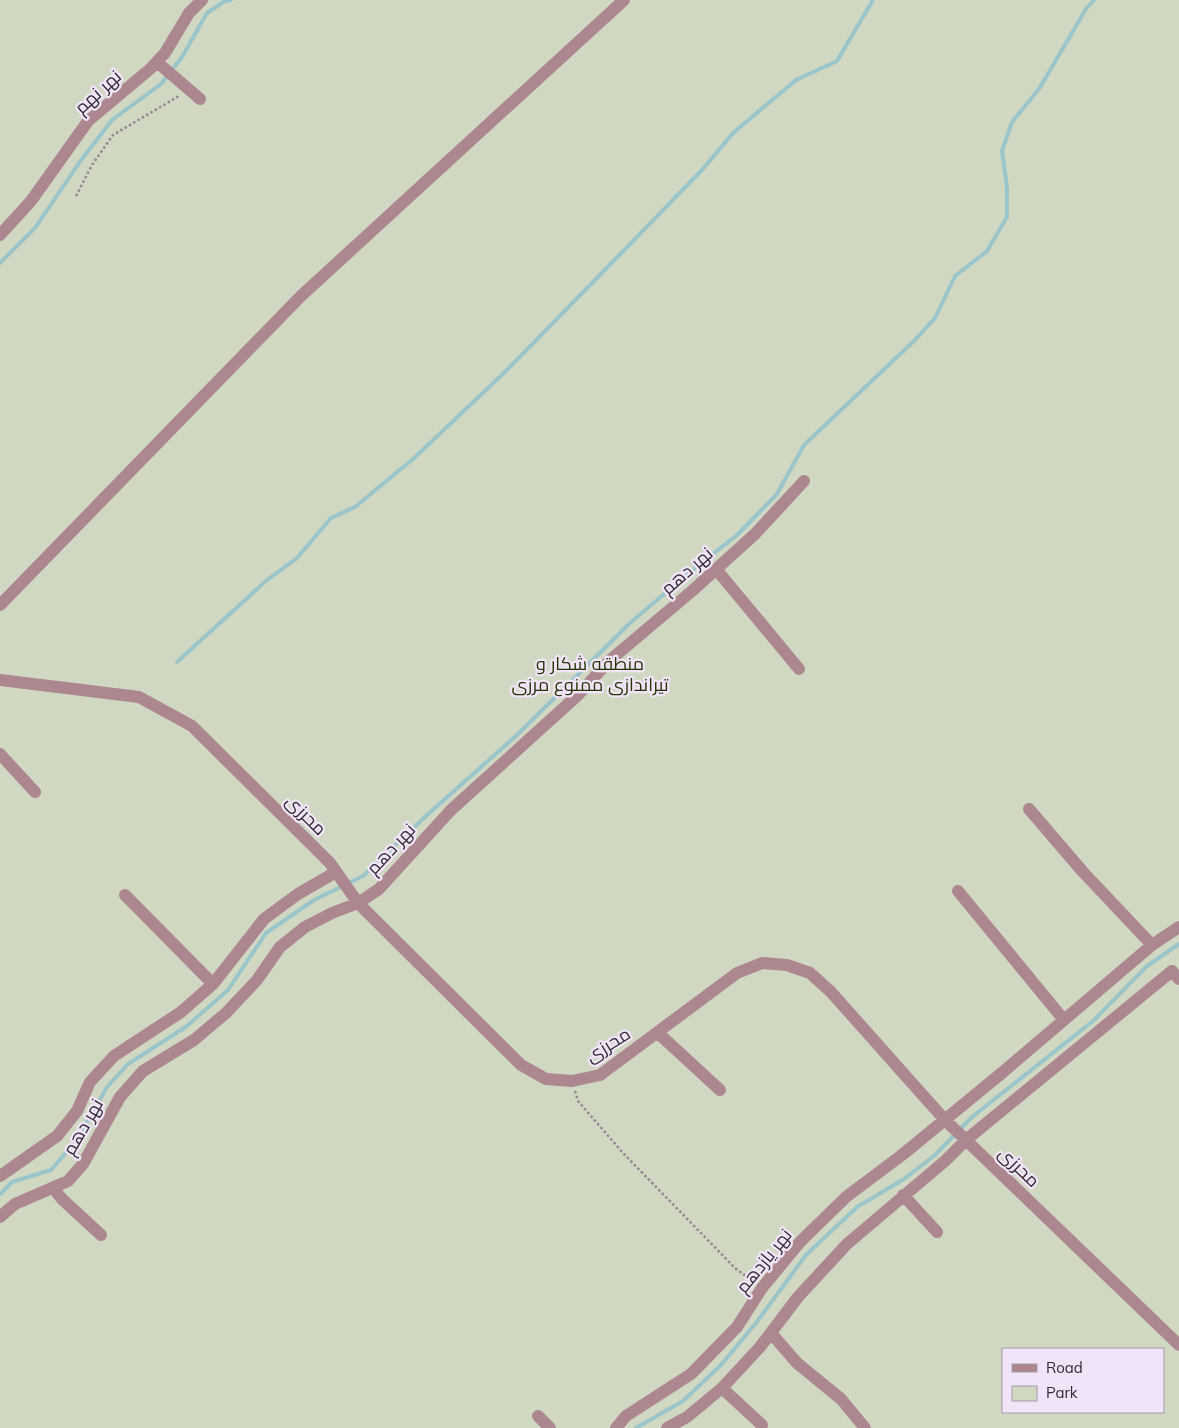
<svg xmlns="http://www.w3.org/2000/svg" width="1179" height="1428" font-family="Mulish,Cairo,sans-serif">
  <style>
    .green { fill: #d0d8c1; fill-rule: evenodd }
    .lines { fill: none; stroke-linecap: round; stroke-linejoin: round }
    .stream { stroke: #9ac5ca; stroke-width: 4 }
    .path { stroke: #918795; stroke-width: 2.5; stroke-dasharray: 2.5 2.5; stroke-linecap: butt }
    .minor { stroke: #ad878f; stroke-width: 12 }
    .labels { text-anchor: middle; stroke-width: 4.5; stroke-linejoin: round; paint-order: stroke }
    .street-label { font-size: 18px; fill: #302a32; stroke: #f2e4f8 }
    .park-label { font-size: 18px; fill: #273300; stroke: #f2e4f8 }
  </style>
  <rect width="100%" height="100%" fill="#f2e4f8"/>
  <path class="green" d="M0,0h1179v1428h-1179zM1003,1349h160v63h-160z"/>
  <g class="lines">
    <path class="stream" d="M0,263l35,-35 44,-65 33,-43 49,-36 21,-27 25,-44 18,-12 6,-1
      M177,662l90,-82 30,-22 34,-40 24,-11 58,-48 93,-88 90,-92 106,-109 31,-37 63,-53 41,-19 36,-61
      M0,1194l12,-12 39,-12 26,-30 30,-53 21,-23 59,-38 41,-36 38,-57 48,-33 49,-24 64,-61 90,-80 113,-112 60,-51 47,-37 40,-41 27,-49 110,-104 21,-23 20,-42 32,-25 20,-34v-30l-5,-36 10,-29 27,-33 47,-80 8,-9
      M636,1428l47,-27 38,-36 35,-42 50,-68 51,-48 47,-28 31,-24 37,-38 121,-96 54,-55 32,-22"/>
    <path class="path" d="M76,196l16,-31 21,-30 66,-39
      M575,1091l3,10 45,52 113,116 17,12"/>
    <path class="minor" d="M157,62l43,37
      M0,235l31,-34 57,-80 62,-52 15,-16 24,-40 13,-13
      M716,569l83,100
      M0,605l301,-309 323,-296
      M0,680l139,17 53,29 138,137 28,40 163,162 25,14 26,2 28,-6 137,-102 25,-10 25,2 23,8 21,19 113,127 235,226
      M0,754l35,38
      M958,891l106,129
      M125,895l88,89
      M1152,945l27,-18
      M658,1033l62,57
      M0,1176l57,-40 20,-25 13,-29 24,-26 67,-44 32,-28 51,-65 34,-25 38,-22
      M53,1188l9,11 39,36
      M903,1195l34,37
      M0,1217l15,-13 53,-23 15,-17 37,-67 23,-26 51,-31 32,-27 31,-33 23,-33 25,-20 27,-14 26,-10 21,-14 72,-79 127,-115 31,-34 83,-70 63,-57 49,-53
      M771,1333l26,30 44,36 24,29
      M722,1388l40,37
      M538,1416l12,12
      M616,1428l10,-12 65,-42 46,-47 25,-39 38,-46 46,-45 56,-42 101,-83 149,-127 -69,-73 -54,-63
      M667,1428l20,-11 35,-29 38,-41 38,-50 49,-53 98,-83 21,-21 206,-169 7,8"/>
  </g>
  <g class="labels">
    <g class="street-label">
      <text transform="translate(98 92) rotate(-42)" y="6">نهر نهم</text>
      <text transform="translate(687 571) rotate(-41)" y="6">نهر دهم</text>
      <text transform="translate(306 815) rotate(45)" y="6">محرزی</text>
      <text transform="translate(391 849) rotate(-47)" y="6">نهر دهم</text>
      <text transform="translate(608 1045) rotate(-32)" y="6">محرزی</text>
      <text transform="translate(83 1127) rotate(-60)" y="6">نهر دهم</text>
      <text transform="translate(1019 1167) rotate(44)" y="6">محرزی</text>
      <text transform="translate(764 1261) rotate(-51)" y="6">نهر یازدهم</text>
    </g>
    <g class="park-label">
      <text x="590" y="670">منطقه شکار و<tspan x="590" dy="21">تیراندازی ممنوع مرزی</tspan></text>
    </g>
  </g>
  <rect x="1002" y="1348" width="162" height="65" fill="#f2e4f8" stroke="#a49aa9"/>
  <rect x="1012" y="1364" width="25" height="8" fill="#ad878f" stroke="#a49aa9"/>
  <text x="1046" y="1373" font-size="15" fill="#302a32">Road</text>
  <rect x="1012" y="1386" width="25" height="15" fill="#d0d8c1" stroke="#a49aa9"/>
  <text x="1046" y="1398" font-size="15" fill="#302a32">Park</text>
</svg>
